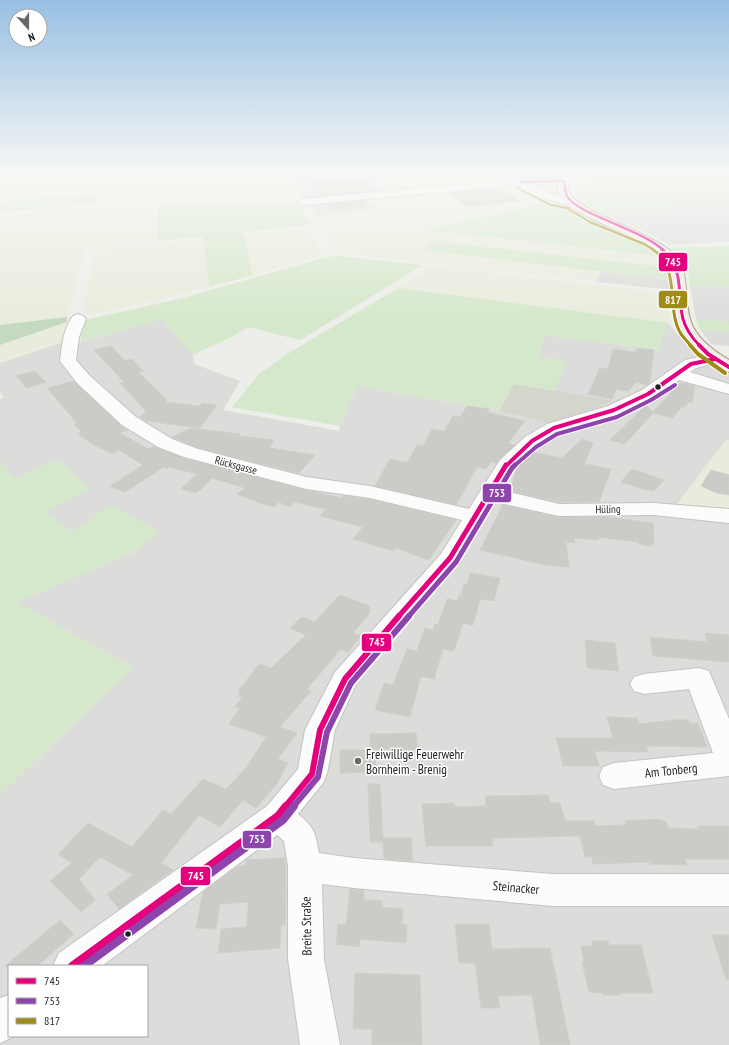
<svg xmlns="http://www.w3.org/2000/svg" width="729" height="1045" font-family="'PT Sans Narrow',sans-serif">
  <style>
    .residential { fill: #dcdcda; fill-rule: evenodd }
    .construction { fill: #d4d5cb }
    .farmland { fill: #e9ecdd }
    .grass { fill: #d5e8cb }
    .forest { fill: #c5d9c1 }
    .building { fill: #cccbc8; stroke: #d0cfca }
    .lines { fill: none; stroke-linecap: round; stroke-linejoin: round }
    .minor-casing { stroke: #c3c3c1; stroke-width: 2 }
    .major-casing { stroke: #a19d88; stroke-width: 2 }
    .minor { fill: #fcfcfc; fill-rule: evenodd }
    .major { fill: #f0ede6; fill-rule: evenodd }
    .bus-1-far5-casing { stroke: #fff; stroke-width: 4 }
    .bus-1-far4-casing { stroke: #fff; stroke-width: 5 }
    .bus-1-far3-casing { stroke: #fff; stroke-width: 6 }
    .bus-1-far2-casing { stroke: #fff; stroke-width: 8 }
    .bus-1-far1-casing { stroke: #fff; stroke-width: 10 }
    .bus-1-casing { stroke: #fff; stroke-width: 11 }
    .bus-2-far3-casing { stroke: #fff; stroke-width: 6 }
    .bus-2-far2-casing { stroke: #fff; stroke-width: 8 }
    .bus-2-far1-casing { stroke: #fff; stroke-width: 10 }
    .bus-2-casing { stroke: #fff; stroke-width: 11 }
    .bus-3-far2-casing { stroke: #fff; stroke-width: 4 }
    .bus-3-far1-casing { stroke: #fff; stroke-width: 5 }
    .bus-3-casing { stroke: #fff; stroke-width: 6 }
    .bus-1-far5 { stroke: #e5007d; stroke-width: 2.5 }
    .bus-1-far4 { stroke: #e5007d; stroke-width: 3 }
    .bus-1-far3 { stroke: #e5007d; stroke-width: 4 }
    .bus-1-far2 { stroke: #e5007d; stroke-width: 5 }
    .bus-1-far1 { stroke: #e5007d; stroke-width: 6 }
    .bus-1 { stroke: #e5007d; stroke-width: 8 }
    .bus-2-far3 { stroke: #8e44ad; stroke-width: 4 }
    .bus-2-far2 { stroke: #8e44ad; stroke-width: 5 }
    .bus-2-far1 { stroke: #8e44ad; stroke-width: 6 }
    .bus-2 { stroke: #8e44ad; stroke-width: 8 }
    .bus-3-far2 { stroke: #9f8c17; stroke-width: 2.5 }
    .bus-3-far1 { stroke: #9f8c17; stroke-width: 3 }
    .bus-3 { stroke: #9f8c17; stroke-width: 4 }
    .bus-dot { fill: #1f1f1f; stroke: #fff; stroke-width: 1.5 }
    .poi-dot { fill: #676766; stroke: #fff; stroke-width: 1.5 }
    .labels { text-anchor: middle; stroke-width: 3; stroke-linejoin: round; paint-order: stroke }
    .street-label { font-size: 11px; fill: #1f1f1f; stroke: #fff }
    .near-poi-label { font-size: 13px; fill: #1f1f1f; stroke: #fff; text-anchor: start }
    .near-street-label { font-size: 13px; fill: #1f1f1f; stroke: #fff }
    .line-badge { stroke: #fff; stroke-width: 1.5 }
    .badge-label { font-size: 11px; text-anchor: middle; font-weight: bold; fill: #fff }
  </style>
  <rect width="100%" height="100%" fill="#edede9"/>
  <path class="residential" d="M322,173h50l21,19 -29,3 16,14 -62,7 -31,-40z
    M675,203h54v39l-60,3 -19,-11 -50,-22 76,-4z
    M601,272l71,8 2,10 -77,-8z
    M690,286l39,1v35l-33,-3z
    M162,319l31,36 1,9 46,17 -17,29 116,21 1,-5 17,-40 142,25 68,-50 -29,-4 7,-22 113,15 10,-27 17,20 24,21 20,10v66h-3l-50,66 53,12v527h-729v-251l133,-126 -116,-66 117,-50 -62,-20 -28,-20 45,-24 -30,-28 -44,18 -15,-16v-63l4,-1 -4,-6v-29l63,-21 -2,6zM9,966h138v70h-138z
    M700,329l29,4v13l-18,-2z"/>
  <path class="construction" d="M514,384l100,17 -64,23 -4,-2 -47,-11z"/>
  <path class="farmland" d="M0,173h188l-1,30h-29l-1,38 -72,8 -18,68 -67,8v-110l104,-8 1,-12 -105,7z
    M192,173h130l-39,4 17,23 -107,2z
    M372,173h126l12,7 -3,2 -114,10z
    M511,184l38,18 -121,28 231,26 6,11 -231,-26 -14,8 181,23 -4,10 -258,-29 -7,-3 -14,-34 63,-7 -14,-12z
    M310,227l12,28 -69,20 -10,-40z
    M204,239l5,48 -118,27 -8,-1 12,-63z
    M438,266l223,27 9,3 -2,27 -270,-35 32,-21z
    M67,322l-4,20 -63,21v-18z
    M726,440h3v69l-53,-3z"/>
  <path class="grass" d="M506,173h49l1,6 -38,1z
    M716,173h13v30h-54l1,5 -76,4 -24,-15 -3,-15z
    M555,184l4,1 1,13 -25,-10 -2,-3z
    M97,195l-3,9 -94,8v-10z
    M556,200c13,7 26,13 39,19 23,10 47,19 64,37l-232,-26z
    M295,203l6,2 9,20 -67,7 10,43 -44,12 -6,-50 -46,4 1,-35z
    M434,241l231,26 7,13 -252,-30z
    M729,245v42l-39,-1c-2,-18 -6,-25 -18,-38z
    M339,256l84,9 -123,75 -52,-13 -17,10 -38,18 -31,-36 -81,23v-21l98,-22 148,-42z
    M398,288l270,35 -10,27 -113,-15 -7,22 29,4 -13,30 -40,-7 -15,27 -142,-25 -17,40 -108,-19 27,-33 30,-21z
    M696,319l33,3v11l-29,-4z
    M59,460l30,28 -44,24 27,20 39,-27 48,27 -25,20 -117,50 116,66 -133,126v-332l15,16z"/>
  <path class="forest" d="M67,317v5l-67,23v-20z"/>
  <path class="building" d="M360,178l15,13 -56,5 -13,-14z
    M499,188l21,13 -53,6 -18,-14z
    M363,201l5,5 -37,3 -5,-5z
    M111,346l14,15 7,-2 11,12 -5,1 29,28 -2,2 35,4 2,-3 15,2 -17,23 -54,-7 -6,-4 6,-6 -26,-28 4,-1 -30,-32z
    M637,348l17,2 -4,33 -3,2 -11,-3 -8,9 -12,-2 -4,10 -24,-5 12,-26 8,1 5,-20 22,3z
    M35,371l11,11 -19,6 -11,-12z
    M74,381l47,45 6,4 -7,3 28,16 6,-3 30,12 122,32 36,8 1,-2 27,3 86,21 -27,40 -33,-12 -2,3 -41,-12 10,-12 -43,-11 6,-7 -32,-7 -4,5 -11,-5 -4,5 -13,-3 -25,-10 8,-6 -33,-10 -15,15 -16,-4 16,-15 -28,-7 -3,2 -2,-2 -39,25 -15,-6 33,-21 -24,-15 -6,4 -19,-9 -16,-11 4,-2 -8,-8 3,-1 -30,-35z
    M680,383l15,3 -3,17 -3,-1 -4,5h-3l-10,11 -19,-5 -28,31 -15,-4 36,-35 7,7z
    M467,406l22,3 -2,3 38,9 -17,22 7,2 -19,18 -5,-1 -5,7 -9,-2 -21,38 -81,-19 15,-27 17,4 10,-18 6,1 9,-17 12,2 9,-15 7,1z
    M191,428l49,6 -1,2 35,4 -5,8 46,7 -16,18 -101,-25 -26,-11z
    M582,439l11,4 -10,24 4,-3 24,5 -12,33h-40l-49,-11 6,-23 17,-16 29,6z
    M632,469l15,5 17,6 -10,11 -7,-2 -1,1 -25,-8z
    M711,470l18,5v20l-12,-2 -16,-7z
    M503,505l56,12h48l46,6 1,21 -3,-1v3l-13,-2v-2l-40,-5 1,3 -25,-2 1,5 -9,-1 3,25 -24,-2 -65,-15z
    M470,573l30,5 -6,23 -14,-2 -7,26 -10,-2 -9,28 -11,-2 -9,30 -13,-3 -11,41 -35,-7 9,-27 9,2 14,-36 10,2 8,-23 8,2 2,-6 3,1 9,-26 10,2 2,-6 2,1 3,-12 3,1z
    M340,595l30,11v7l-17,20 8,3 -13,16 -7,-3 -34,40 4,2 -31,36 17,6 -19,26 10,4 -12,22 -20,23 -13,-8 -23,27 -21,-12 -38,48 12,7 -54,39 -12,-15 26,-19 -33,-18 -21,22 16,21 -14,12 -31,-31 22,-18 -14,-9 30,-31 44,24 31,-37 8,4 32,-35 23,10 20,-21 20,-31 -37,-13 11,-16 -5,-1 7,-10 -3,-1v-6l20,-26 12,4 35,-33 -16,-7 12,-11 12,5z
    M705,633l24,2v27l-76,-6 -3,-19 57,5z
    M585,640l30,3 4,28 -32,-3z
    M607,717l30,1 2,6 35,-4h14l1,3h9l9,24 -61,-1 2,6 -53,-1 4,15h-36l-7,-28h57z
    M416,733l2,17h-43l1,22 -36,1v-23h30v-16z
    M368,784h12l3,54h28l2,23 -29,-2 -1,-17h-13z
    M548,795l2,8h10l5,18h29l1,5 31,-1 -1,-4 34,-2 7,3 2,6 31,1 -1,-3h31v33h-44l2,6 -37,-1 -1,-2 -56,2 -1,-7h-7l-5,-21 -88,2 1,8h-67l-4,-42 32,-1 1,4 31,-1 -1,-10z
    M285,858l1,37 -1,30h-4l-1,23 -62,5 3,-24 25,-2 3,-25 -29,2 -4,25 -20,-1 7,-36 35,-26h7l1,-6z
    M350,889l14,1v10l18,1v6l21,2 -1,15 5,1 -1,18 -46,-4 -1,8 -23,-3 2,-20 8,1z
    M60,920l14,14 -37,32h-32z
    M455,924h34l3,25 58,-1 20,97h-30l-8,-50 -34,1 2,12h-19l-6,-45h-16z
    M712,935h17v44l-3,1z
    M592,941h16l1,4h32l12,48h-33v2h-17l-1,-2 -13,-1 -7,-30 2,1 -3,-17h12z
    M355,973l65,2 2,70h-50v-16h-19z"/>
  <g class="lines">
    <g class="minor-casing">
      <path id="minor" d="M564,178l4,1 1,2 -1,2 -36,2 24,10 17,4 2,2 -2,2c-12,3 -46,-9 -54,-18l-216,20 -6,-3 6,-3 217,-20z
        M78,314l5,2 3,3 -7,18 -3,23 13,15 47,42 36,22 26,10 109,28 63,9 99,23 31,-49 25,-23 22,-13 61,-18 34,-16 43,-30 30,-6 6,2 2,3 -2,3 -25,6 -6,4 39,12v10l-50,-14 -25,18 -34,16 -59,18 -22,13 -24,22 -14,23 58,14 94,-1 76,6v14l-76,-8 -94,1 -64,-14 -37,61 -102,121 -21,46 -8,44 -4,9 -25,31c17,14 17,18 21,39l35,5 199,16h176v32h-176l-199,-18 -32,-4 2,75 16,86h-40l-12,-86v-93l-4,-25 -7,-6 -175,131h-49l6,-13 208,-147 31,-37 7,-39 30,-58 106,-118 21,-34 -92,-22 -64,-9 -122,-32 -26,-10 -36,-22 -45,-42 -17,-22c2,-16 3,-32 13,-45z
        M699,668l10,3 20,48v57l-115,13 -11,-4 -4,-9 4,-9 11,-4 99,-10 -24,-64 -45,5 -10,-3 -4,-7 4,-7 10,-3z
        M9,995v41h6l-15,7v-45z"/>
    </g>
    <g class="major-casing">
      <path id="major" d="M557,173h10c2,7 0,16 3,21 9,17 82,39 103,59 18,17 10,47 18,69 6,17 23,29 38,38v12c-26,-6 -53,-37 -56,-63 -2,-13 1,-39 -8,-50 -21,-24 -96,-42 -106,-64 -2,-7 -1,-15 -2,-22z"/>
    </g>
    <use href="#minor" class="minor"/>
    <use href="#major" class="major"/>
    <g class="bus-1-far5-casing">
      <path id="bus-1-far5" d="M520,182l44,-1c1,5 1,11 3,15 9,18 76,34 96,54"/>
    </g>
    <g class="bus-1-far4-casing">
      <path id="bus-1-far4" d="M662,249c24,24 14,42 21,70 3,11 9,19 17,27"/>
    </g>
    <g class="bus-1-far3-casing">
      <path id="bus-1-far3" d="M699,345l9,9 21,13
        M506,466l26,-25 22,-13 60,-18 34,-16 43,-30 24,-5"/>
    </g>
    <g class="bus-1-far2-casing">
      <path id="bus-1-far2" d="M398,617l52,-59 56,-93"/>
    </g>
    <g class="bus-1-far1-casing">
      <path id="bus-1-far1" d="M285,807l27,-33 8,-44 25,-51 54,-63"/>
    </g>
    <g class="bus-1-casing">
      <path id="bus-1" d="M72,966l206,-150 8,-10"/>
    </g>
    <g class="bus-2-far3-casing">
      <path id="bus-2-far3" d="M514,466l22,-19 21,-13 60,-17 34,-17 24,-15"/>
    </g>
    <g class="bus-2-far2-casing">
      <path id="bus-2-far2" d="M408,617l48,-55 56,-94 3,-3"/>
    </g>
    <g class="bus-2-far1-casing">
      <path id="bus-2-far1" d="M293,807l25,-30 9,-45 24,-49 58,-67"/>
    </g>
    <g class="bus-2-casing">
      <path id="bus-2" d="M84,966l199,-146 11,-14"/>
    </g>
    <g class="bus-3-far2-casing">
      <path id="bus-3-far2" d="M517,188l34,17 17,3
        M565,207l25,15 54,22 10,6"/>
    </g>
    <g class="bus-3-far1-casing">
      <path id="bus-3-far1" d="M652,249c30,19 13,59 29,85 3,4 7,8 10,12"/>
    </g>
    <g class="bus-3-casing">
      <path id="bus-3" d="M690,345l8,9 27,19"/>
    </g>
    <use href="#bus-1-far5" class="bus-1-far5"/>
    <use href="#bus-1-far4" class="bus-1-far4"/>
    <use href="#bus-1-far3" class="bus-1-far3"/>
    <use href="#bus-1-far2" class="bus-1-far2"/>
    <use href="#bus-1-far1" class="bus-1-far1"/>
    <use href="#bus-1" class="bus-1"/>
    <use href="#bus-2-far3" class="bus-2-far3"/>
    <use href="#bus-2-far2" class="bus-2-far2"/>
    <use href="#bus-2-far1" class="bus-2-far1"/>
    <use href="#bus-2" class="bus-2"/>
    <use href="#bus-3-far2" class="bus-3-far2"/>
    <use href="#bus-3-far1" class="bus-3-far1"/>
    <use href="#bus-3" class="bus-3"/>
  </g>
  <linearGradient id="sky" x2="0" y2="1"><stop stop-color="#98c0e3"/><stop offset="0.54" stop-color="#f7f7f5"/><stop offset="1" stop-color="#f7f7f5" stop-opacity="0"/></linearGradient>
  <rect width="729" height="320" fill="url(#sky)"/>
  <g class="bus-dot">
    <circle cx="658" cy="387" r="3.5"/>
    <circle cx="128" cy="934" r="3.5"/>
  </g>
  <circle class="poi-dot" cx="358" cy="761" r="4"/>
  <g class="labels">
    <g class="street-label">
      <text transform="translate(236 465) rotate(15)" y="4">Rücksgasse</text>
      <text transform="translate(608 509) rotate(-1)" y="4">Hüling</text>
    </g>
    <g class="near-poi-label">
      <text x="366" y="759">Freiwillige Feuerwehr<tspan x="366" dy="15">Bornheim - Brenig</tspan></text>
    </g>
    <g class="near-street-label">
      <text transform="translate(671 770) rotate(-6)" y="5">Am Tonberg</text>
      <text transform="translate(516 887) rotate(5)" y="5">Steinacker</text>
      <text transform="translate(306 926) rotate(-91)" y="5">Breite Straße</text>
    </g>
  </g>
  <g class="line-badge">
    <rect x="658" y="252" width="30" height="20" rx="4" fill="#e5007d"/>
    <rect x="658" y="290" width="30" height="19" rx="4" fill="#9f8c17"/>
    <rect x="482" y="483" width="30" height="20" rx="4" fill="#8e44ad"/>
    <rect x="361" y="633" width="31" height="19" rx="4" fill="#e5007d"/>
    <rect x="242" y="830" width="30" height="19" rx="4" fill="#8e44ad"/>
    <rect x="180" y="866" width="31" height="20" rx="4" fill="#e5007d"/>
  </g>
  <g class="badge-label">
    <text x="673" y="266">745</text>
    <text x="673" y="304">817</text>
    <text x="497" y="497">753</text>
    <text x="377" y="646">745</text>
    <text x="257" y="843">753</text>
    <text x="196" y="880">745</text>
  </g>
  <rect x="8" y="965" width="140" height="72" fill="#ffffff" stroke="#a5a5a5"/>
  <rect x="16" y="978" width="20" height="6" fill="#e5007d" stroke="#a5a5a5"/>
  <text x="44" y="985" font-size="12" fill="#1f1f1f">745</text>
  <rect x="16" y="998" width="20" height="6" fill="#8e44ad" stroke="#a5a5a5"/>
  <text x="44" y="1005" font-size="12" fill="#1f1f1f">753</text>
  <rect x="16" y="1018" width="20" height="6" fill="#9f8c17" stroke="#a5a5a5"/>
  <text x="44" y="1025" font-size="12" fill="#1f1f1f">817</text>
  <g transform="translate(28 28) rotate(159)"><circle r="19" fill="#ffffff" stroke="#a5a5a5"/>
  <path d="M0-3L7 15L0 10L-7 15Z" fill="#676766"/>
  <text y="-6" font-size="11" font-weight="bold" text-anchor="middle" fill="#1f1f1f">N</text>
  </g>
</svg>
